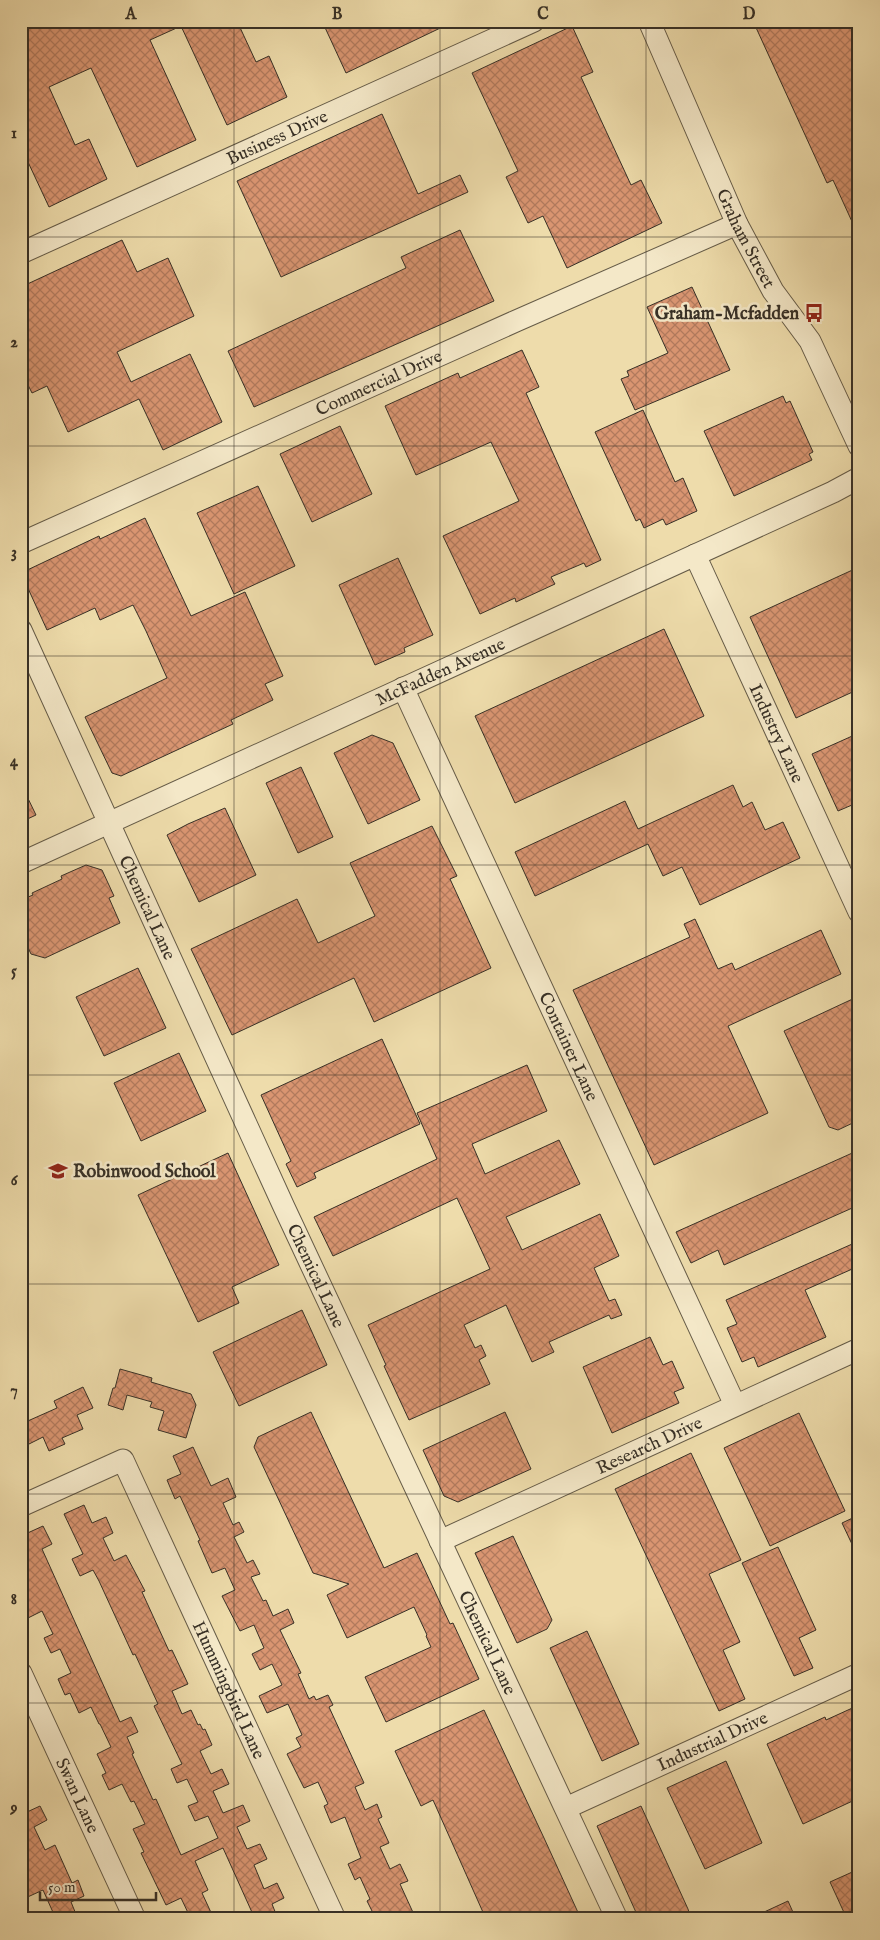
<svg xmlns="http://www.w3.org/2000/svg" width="880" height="1940" font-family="'IM FELL English',serif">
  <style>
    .building { fill: url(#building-cross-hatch); stroke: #373026 }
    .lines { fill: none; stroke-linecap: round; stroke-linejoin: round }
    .minor-casing { stroke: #655b47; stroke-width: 23 }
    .minor { stroke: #f4e8c8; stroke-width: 21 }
    .grid { fill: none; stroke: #373026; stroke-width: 1; stroke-opacity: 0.55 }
    .labels { text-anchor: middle; stroke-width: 5; stroke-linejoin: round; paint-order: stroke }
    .street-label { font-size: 18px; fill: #373026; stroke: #f4e8c8 }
    .poi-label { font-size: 18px; font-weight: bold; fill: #373026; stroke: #f4e8c8; text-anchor: end }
    .neatline { fill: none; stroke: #373026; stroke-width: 2 }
    .grid-label { font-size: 16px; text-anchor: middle; font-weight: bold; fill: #373026 }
  </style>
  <defs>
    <pattern id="building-cross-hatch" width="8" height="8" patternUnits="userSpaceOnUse" patternTransform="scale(1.25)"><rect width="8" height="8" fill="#d99571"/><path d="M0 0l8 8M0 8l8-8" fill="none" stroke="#b17a5d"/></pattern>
  </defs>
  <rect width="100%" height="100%" fill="#eedcab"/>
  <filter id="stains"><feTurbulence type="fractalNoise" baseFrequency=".004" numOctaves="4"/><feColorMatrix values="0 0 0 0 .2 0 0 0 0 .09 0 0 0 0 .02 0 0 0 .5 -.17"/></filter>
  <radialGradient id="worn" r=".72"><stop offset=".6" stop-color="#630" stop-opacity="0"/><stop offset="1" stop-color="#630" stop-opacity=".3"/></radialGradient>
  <path class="building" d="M21,21h216l19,41 13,-6 18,41 -60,28 -46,-99 -31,14 46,100 -59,27 -46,-99 -42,19 26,58 14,-6 18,40 -58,28 -28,-60z
    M322,21h133l-109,52z
    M753,21h106v216l-26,-57 -6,3z
    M572,26l21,46 -12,5 50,108 10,-5 21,43 -95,45 -24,-52 -15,7 -22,-46 12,-6 -46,-98z
    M382,114l36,80 42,-19 8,17 -187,85 -44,-96z
    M460,230l34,71 -240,106 -26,-56 178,-83 -5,-11z
    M122,240l15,32 31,-14 26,58 -77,36 14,30 59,-28 32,68 -59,28 -24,-51 -71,33 -21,-46 -15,7 -11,-22v-84z
    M692,287l38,83 -95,40 -14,-31 8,-3 -2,-5 41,-18 -21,-46z
    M522,350l17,37 -13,6 75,167 -15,7 -2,-4 -33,14 4,7 -39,18 -1,-4 -35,16 -37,-78 76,-35 -28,-59 -75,33 -31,-69 73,-33 2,5z
    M783,396l3,7 4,-2 23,51 -4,2 3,6 -78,36 -30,-65z
    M643,410l32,72 8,-4 14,33 -31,14 -3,-6 -19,9 -4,-9 -4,2 -41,-89z
    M340,426l32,68 -60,28 -32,-68z
    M258,486l37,80 -61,28 -37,-81z
    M145,518l46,98 54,-24 38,84 -18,8 8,16 -42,20 2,4 -112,52 -9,-3 -27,-56 82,-39 -21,-47 -13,-26 -33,15 -5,-12 -48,22 -26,-57 78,-37 1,3z
    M398,558l35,77 -29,13 1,4 -30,13 -36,-80z
    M859,567v122l-63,29 -46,-101z
    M664,629l40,87 -189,87 -40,-87z
    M859,733v69l-21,9 -26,-57z
    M372,735l21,8 27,57 -52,24 -34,-71z
    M301,767l32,70 -35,16 -32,-70z
    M21,784l15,31 -15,7z
    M733,785l10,22 9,-5 13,28 18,-8 17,36 -100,47 -18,-38 -19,9 -15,-32 -113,52 -20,-44 110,-51 13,28z
    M225,808l31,67 -57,27 -32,-67 21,-11z
    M432,826l25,50 -7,3 41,89 -117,54 -20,-44 -122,57 -41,-86 106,-50 21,44 57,-27 -25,-53z
    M86,865l16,5 12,26 -5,2 11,25 -75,35 -14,-4 -10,-21v-33l12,-5 -1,-2 30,-14 -1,-3z
    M695,919l23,50 14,-6 3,7 86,-40 20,44 -113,52 40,87 -114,52 -81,-175 117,-53 -6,-13z
    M138,968l28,60 -62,28 -28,-59z
    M859,996v124l-21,10 -9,-3 -45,-96z
    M382,1039l38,85 -106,49 2,5 -19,9 -11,-23 5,-3 -30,-66z
    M179,1053l27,58 -65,30 -27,-58z
    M527,1065l20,46 -75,33 13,30 74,-34 21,44 -74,33 16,33 78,-36 19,42 -25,12 15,33 6,-2 7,16 -11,4 -2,-4 -60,27 5,10 -22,10 -26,-57 -42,20 11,23 6,-3 5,11 -7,4 11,24 -81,36 -25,-54 2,-1 -18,-40 122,-56 -17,-37 -16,-34 -124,58 -19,-39 123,-58 -20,-46z
    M859,1150v55l-135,60 -6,-15 -27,13 -15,-31z
    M228,1153l51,112 -47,22 7,16 -41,19 -60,-127z
    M859,1241v25l-54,24 21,47 -68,30 -4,-10 -12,5 -15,-34 10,-4 -11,-24z
    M302,1310l25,55 -88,41 -26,-54z
    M650,1337l13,28 9,-4 12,27 -10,4 5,11 -67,30 -29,-66z
    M120,1369l32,9 -1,4 40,12 5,11 -10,33 -28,-8 6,-19 -14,-4 2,-5 -25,-7 -4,15 -15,-5 5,-17h2z
    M83,1387l10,21 -16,7 6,14 -21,9 3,6 -16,7 -6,-14 -18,9 -4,-9v-13l36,-16 -3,-7z
    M311,1412l73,156 33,-15 33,71 3,-1 26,56 -93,43 -21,-45 66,-30 -5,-11 1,-1 -13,-28 -67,31 -20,-43 22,-11 -36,-11 -59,-126 4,-10z
    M505,1412l26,57 -73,33 -14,-6 -21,-46z
    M799,1413l46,98 -75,35 -46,-98z
    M193,1447l18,39 17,-8 8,19 -13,6 10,22 6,-3 5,10 -10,5 13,26 6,-3 7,14 -9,3 12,24 3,-1 7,16 15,-7 6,14 -14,7 21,43 -3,1 11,25 5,-3 2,4 12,-5 5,10 -4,2 35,76 -9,4 10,23 12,-6 5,13 -4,2 11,24 -9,4 10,22 10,-5 8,17 -8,3 16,35h-40l-9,-18 3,-2 -10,-22 -5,3 -7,-16 13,-6 -16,-41 -14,6 -7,-17 4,-2 -10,-22 -14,6 -17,-34 14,-7 -5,-9 6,-3 -14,-31 -21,9 -8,-17 23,-11 -10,-21 -12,6 -8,-16 12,-6 -10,-23 -14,6 -18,-35 13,-6 -10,-22 -13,5 -14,-32 2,-1 -20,-44 -5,3 -8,-19 14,-6 -8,-18z
    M691,1453l50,107 -32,14 31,68 -17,8 22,49 -26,12 -104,-222z
    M84,1505l8,18 14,-6 7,16 -10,5 11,23 12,-6 19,36 -3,1 27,59 3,-1 16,34 -16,7 10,23 9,-4 7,15 2,-1 3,6 2,-1 7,16 -12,6 11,23 11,-5 7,15 -16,7 10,22 20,-8 7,16 -13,6 10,22 13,-5 7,15 -13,6 10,24 13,-6 7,15 -12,6 6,15h-23l-32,-71 -28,13 13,29 -6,3 12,26h-23l-10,-21 -15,7 -25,-52 3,-1 -11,-23 12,-5 -11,-23 -3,1 -9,-18 -13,6 -7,-15 4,-2 -9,-19 14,-7 -11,-23h-1l-8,-17 -12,6 -9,-20 -5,2 -7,-16 13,-6 -11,-24 -9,4 -7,-15 9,-4 -11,-23 -14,7 -7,-15v-67l22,-10 9,18 -10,5 78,173 11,-5 7,15 -11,5 7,16 -2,1 21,46 3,-1 25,56 37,-17 -10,-22 -13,5 -7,-15 10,-4 -11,-23 -10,4 -6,-14 11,-5 -28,-58 4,-2 -23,-50 -2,1 -34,-74 -6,-11 -13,6 -8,-17 11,-5 -19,-40z
    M859,1515v44l-17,-36z
    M513,1536l39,84 -5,9 -30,14 -42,-90z
    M778,1547l38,83 -17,8 14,30 -19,8 -52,-113z
    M587,1631l52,113 -37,17 -52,-113z
    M859,1705v93l-56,26 -36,-80 58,-27 1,3z
    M484,1710l60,128 37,81h-95l-53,-119 -12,6 -26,-55z
    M726,1761l36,82 -57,26 -38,-81z
    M21,1799l6,13 13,-6 7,14 -13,7 11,23 10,-5 17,38 6,-3 6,16 -13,6 7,17h-22l-13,-29 -22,10z
    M641,1806l47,103 3,10h-52l-42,-93z
    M859,1869v50h-12l-17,-37z
    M788,1901l8,18h-47z"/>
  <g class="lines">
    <g class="minor-casing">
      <g id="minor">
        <path id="s1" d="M649,21l88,203 36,67 37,50 49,105"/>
        <path id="s2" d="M21,253l513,-232"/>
        <path id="s3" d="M21,543l495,-222 221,-97"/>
        <path id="s4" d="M695,555l164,357"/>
        <path id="s5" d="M21,630l263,577 333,712"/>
        <path id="s6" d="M403,688l332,717"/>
        <path id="s7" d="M21,863l812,-371 26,-14"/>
        <path id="s8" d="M21,1506l102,-46 212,459"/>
        <path id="s9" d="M440,1541l419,-192"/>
        <path id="s10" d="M21,1673l114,246"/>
        <path id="s11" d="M566,1808l293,-134"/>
      </g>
    </g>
    <use href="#minor" class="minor"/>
  </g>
  <path class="grid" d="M234,21v1898M440,21v1898M646,21v1898M21,237h838M21,446h838M21,656h838M21,865h838M21,1075h838M21,1284h838M21,1494h838M21,1703h838"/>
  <defs>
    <g id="bus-bare" transform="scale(1.5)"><path d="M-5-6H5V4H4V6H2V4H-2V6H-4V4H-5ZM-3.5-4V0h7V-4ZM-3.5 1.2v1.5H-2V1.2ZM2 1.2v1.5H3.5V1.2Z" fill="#8f2418" stroke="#f4e8c8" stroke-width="2.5" paint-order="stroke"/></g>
    <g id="school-bare" transform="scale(1.5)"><path d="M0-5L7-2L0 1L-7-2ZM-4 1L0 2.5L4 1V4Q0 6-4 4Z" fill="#8f2418" stroke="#f4e8c8" stroke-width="2.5" paint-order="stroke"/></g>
  </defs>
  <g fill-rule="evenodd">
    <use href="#bus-bare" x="814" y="313"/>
    <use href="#school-bare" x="58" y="1171"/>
  </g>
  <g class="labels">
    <g class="street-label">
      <text dy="6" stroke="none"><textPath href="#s2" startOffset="281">Business Drive</textPath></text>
      <text dy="6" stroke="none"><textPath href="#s1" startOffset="238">Graham Street</textPath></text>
      <text dy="6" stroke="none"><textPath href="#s3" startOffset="392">Commercial Drive</textPath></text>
      <text dy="6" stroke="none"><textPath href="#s7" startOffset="461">McFadden Avenue</textPath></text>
      <text dy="6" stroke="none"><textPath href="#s4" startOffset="196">Industry Lane</textPath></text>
      <text dy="6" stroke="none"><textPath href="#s5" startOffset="305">Chemical Lane</textPath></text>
      <text dy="6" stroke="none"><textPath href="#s6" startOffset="395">Container Lane</textPath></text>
      <text dy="6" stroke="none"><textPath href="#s5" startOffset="710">Chemical Lane</textPath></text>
      <text dy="6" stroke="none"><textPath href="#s9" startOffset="230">Research Drive</textPath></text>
      <text dy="6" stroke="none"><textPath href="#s5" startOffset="1115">Chemical Lane</textPath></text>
      <text dy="6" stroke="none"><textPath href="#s8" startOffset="365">Hummingbird Lane</textPath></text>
      <text dy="6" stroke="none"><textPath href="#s11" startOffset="161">Industrial Drive</textPath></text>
      <text dy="6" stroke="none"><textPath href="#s10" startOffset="135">Swan Lane</textPath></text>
    </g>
    <g class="poi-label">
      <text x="799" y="319">Graham-Mcfadden</text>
      <text x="73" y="1177" text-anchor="start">Robinwood School</text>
    </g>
  </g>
  <rect width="880" height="1940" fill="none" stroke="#eedcab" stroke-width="55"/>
  <path d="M40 1892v8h116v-8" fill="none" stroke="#373026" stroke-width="2.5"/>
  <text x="48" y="1892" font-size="15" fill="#373026" stroke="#f4e8c8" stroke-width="4" paint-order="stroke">50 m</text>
  <rect x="28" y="28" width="824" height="1884" class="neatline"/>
  <g class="grid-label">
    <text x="131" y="19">A</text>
    <text x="337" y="19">B</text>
    <text x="543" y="19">C</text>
    <text x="749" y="19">D</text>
    <text x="14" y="138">1</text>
    <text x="14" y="347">2</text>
    <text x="14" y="557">3</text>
    <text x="14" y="766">4</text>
    <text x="14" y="976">5</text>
    <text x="14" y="1185">6</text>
    <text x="14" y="1395">7</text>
    <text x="14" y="1604">8</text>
    <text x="14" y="1813">9</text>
  </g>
  <rect width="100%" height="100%" filter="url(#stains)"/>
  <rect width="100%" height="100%" fill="url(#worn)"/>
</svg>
